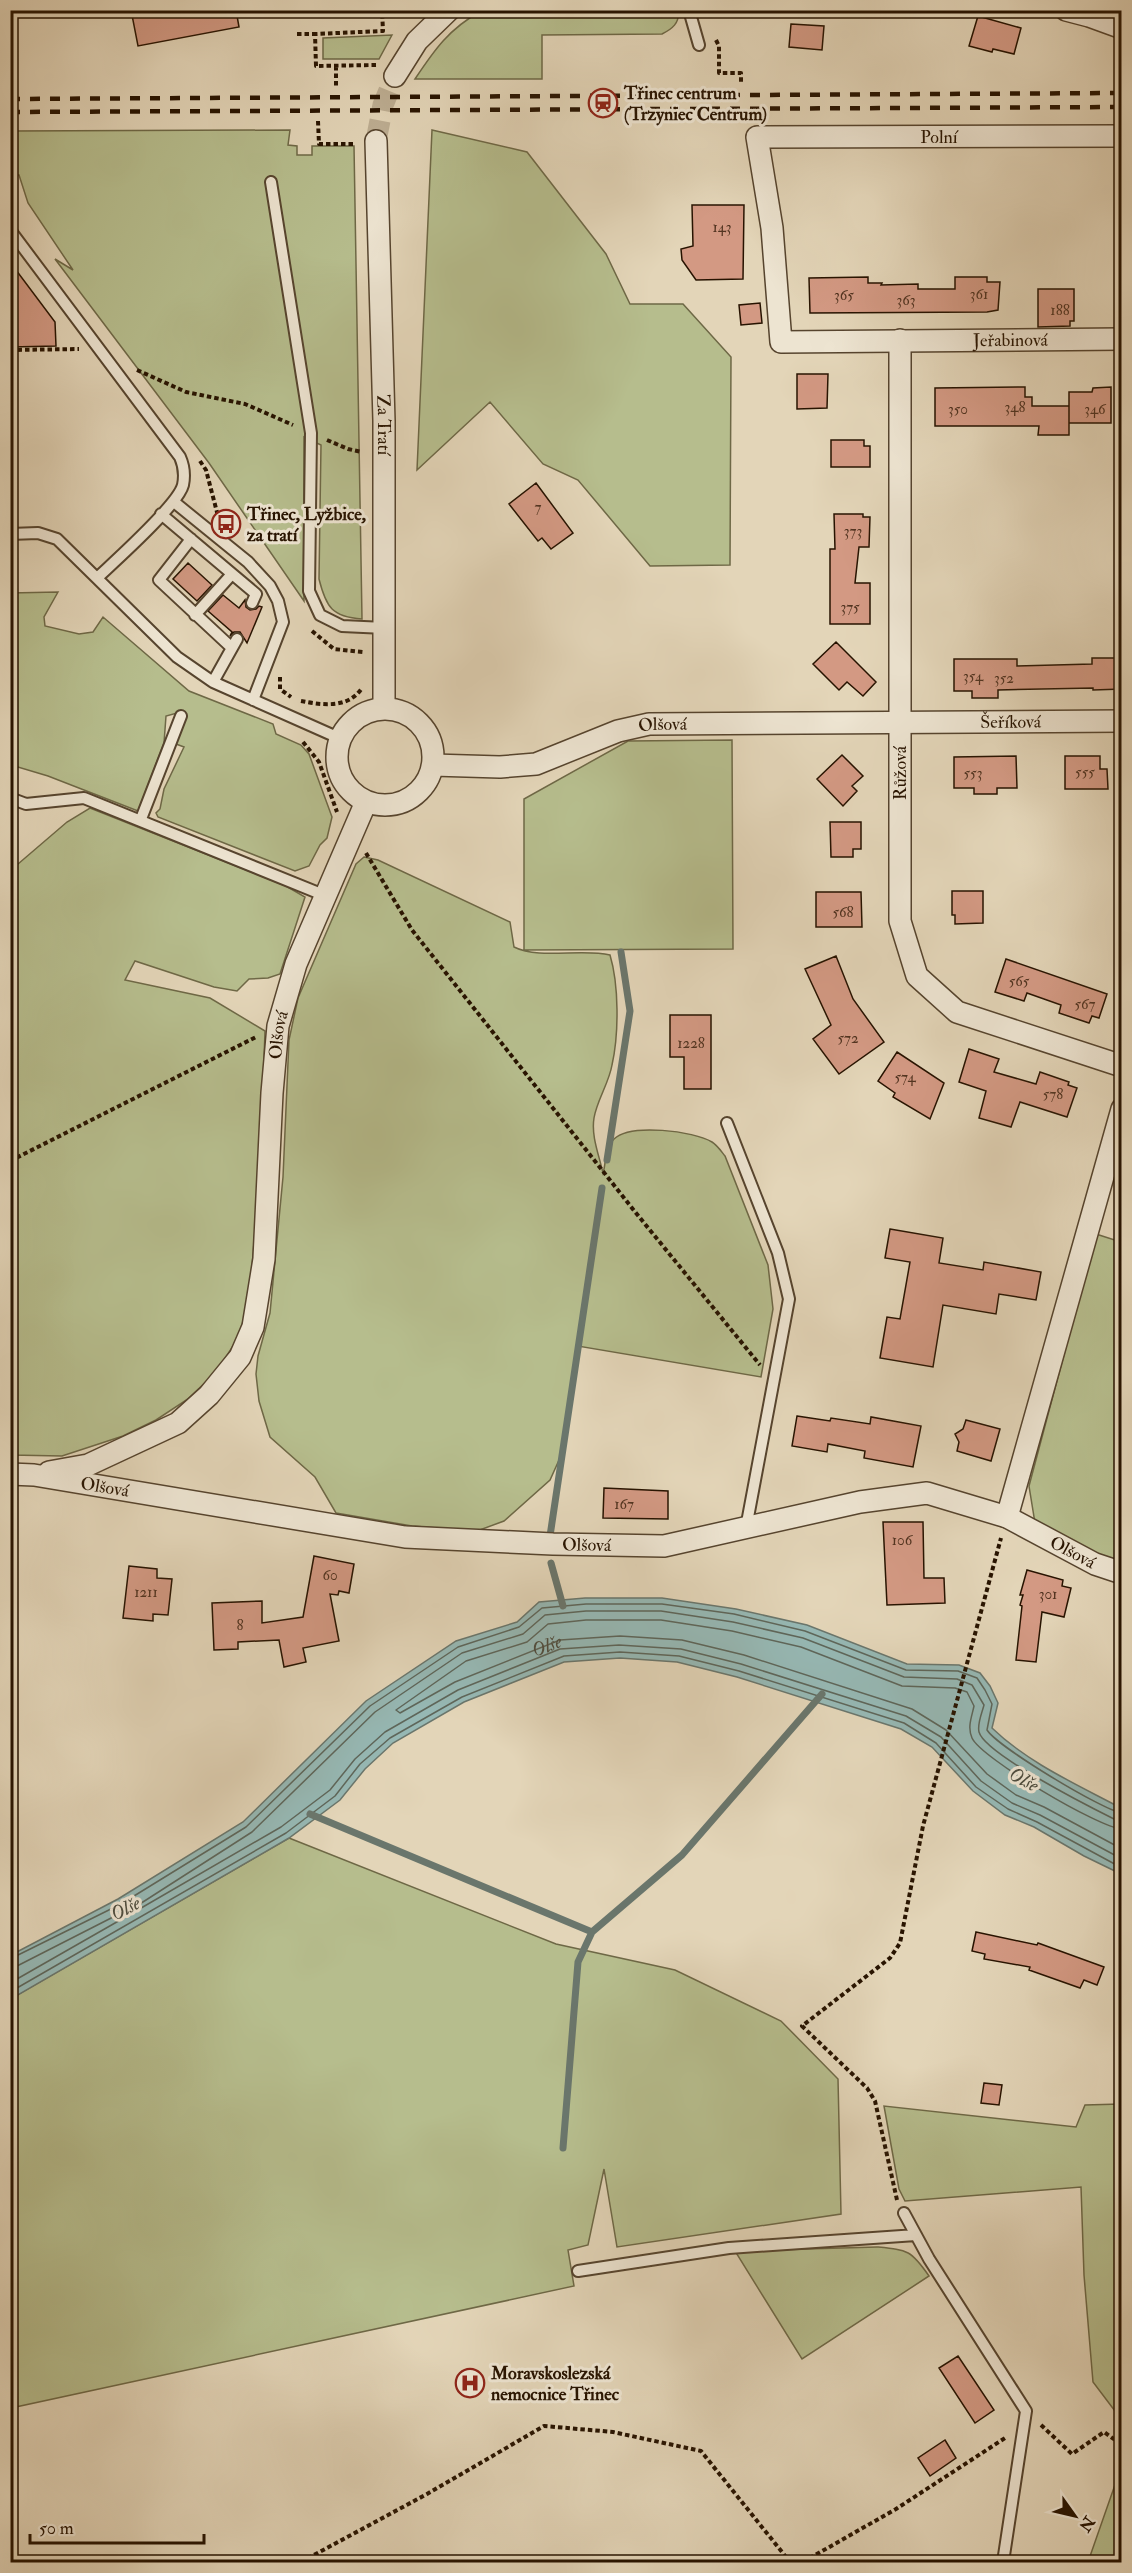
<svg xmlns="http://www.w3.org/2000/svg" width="1132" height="2573" font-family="'IM FELL Double Pica',serif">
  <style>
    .green { fill: #b6bd8d; stroke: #6e6846; stroke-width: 1.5 }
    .water { fill: #96b8b4; stroke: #6a766c; stroke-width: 1.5 }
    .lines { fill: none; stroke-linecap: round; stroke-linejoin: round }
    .shore { stroke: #5e665a; stroke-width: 1.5 }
    .stream { stroke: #6a766c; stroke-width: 7 }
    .building { fill: #d39983; stroke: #271300; stroke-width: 1.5 }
    .minor-tunnel { stroke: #bdae93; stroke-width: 21; stroke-dasharray: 21 10; stroke-linecap: butt }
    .service-casing { stroke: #56442e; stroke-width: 14 }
    .minor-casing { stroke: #56442e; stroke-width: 24 }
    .path { stroke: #271300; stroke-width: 4; stroke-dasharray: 4.5 3; stroke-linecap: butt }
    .service { stroke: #ede4d1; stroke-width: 10 }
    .minor { stroke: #ede4d1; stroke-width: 21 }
    .rail { stroke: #271300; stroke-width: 4.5; stroke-dasharray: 10 10; stroke-linecap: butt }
    .labels { text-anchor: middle; stroke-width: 6; stroke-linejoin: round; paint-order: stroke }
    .number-label { font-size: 15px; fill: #523421 }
    .poi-label { font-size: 18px; font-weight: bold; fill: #271300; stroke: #ede4d1; text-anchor: start }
    .street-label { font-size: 18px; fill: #271300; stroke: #ede4d1 }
    .water-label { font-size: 20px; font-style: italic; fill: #4e4d3f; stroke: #ede4d1 }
  </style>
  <rect width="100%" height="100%" fill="#e3d5b8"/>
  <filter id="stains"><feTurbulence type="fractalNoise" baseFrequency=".00333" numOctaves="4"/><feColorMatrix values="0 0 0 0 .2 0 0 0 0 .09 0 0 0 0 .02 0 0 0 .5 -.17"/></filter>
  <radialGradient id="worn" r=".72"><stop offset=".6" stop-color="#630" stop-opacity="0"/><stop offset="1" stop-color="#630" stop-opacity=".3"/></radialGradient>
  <path class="green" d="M678,11c2,12 -6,18 -16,23l-120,1v44h-127c20,-30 34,-50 66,-68z
    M392,35l-13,24h-56v-21z
    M290,130l-2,15 9,1v9h15v-9h42l8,473c-30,-2 -36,-12 -43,-40l2,-134 -17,-8v164l-95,-138 -154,-204 18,11 -45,-67 -9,-28h-8l-1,-44z
    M432,130l95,22 79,102 24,50h53l48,53 -1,208 -80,1 -72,-86 -35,-16 -53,-62 -73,68z
    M58,592l-14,25 1,9 34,8 14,-2 10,-15 86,74 84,33 3,10 25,11 8,9 23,63 -5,21 -7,7 -11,21 -14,5 -137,-54 -2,-4 4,-4 4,-20 20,-42 -8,-3 10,-28 -9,-3 -11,3 -2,27 -26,68 -90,-35 -37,-11 -1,-172z
    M732,740l1,209 -209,1v-151l104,-58z
    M90,808l196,78 19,11 -25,77 -12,4 -19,1 -12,12 -23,-4 -79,-26 -10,19 85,18 55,33 -5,139 -11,133 -12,37 -21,32 -28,27 -32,21 -33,16 -61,20 -51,-1v-585l56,-48z
    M364,857l14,3 132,62 4,25c26,13 67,1 96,8 9,30 9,79 2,110 -3,18 -15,35 -18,53 -3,18 5,37 9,55 4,-12 0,-24 11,-34 16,-16 80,-8 98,3 5,3 9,9 13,14l43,109 5,44 -12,68 -183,-31 -14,103 -14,31 -46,41 -27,10 -65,-5 -76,-13 -21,-36 -45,-40 -11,-36 -3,-27 2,-18 12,-43 13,-136 6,-137 9,-42 58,-134z
    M1096,1234l25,8v325l-86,-44 -6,-37z
    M289,1838l267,106 119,26 106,51 57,58 3,135 -224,33 -13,-78 -16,76 -20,5 6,36 -563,122 -1,-409z
    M1121,2104h1l-1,315 -28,-37 -9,-107 -3,-88 -176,14 -6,-12 -15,-83 192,21 9,-22z
    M877,2247c31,3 34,3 52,29l-127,83 -67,-108z
    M1121,2471v91h-33l29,-83z"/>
  <path class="water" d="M585,1598h77l74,11 71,16 100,39 52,1 21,8 10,13 8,17 -6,25c36,35 86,57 129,80v66l-37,-18 -50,-29 -29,-12 -32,-24 -41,-44 -31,-18 -164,-52 -60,-15 -57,-4 -56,4 -100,40 -71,41 -28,26 -25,31 -51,38 -278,161v-44l107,-56 125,-77 123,-121 90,-60 61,-19 22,-20z"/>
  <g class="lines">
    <g class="shore">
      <path d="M1122,1820l-8,-1c-24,-12 -129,-65 -135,-87 -2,-8 3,-19 5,-27l-12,-20 -15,-6 -53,-2 -101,-39 -70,-16 -72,-11h-75l-41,4 -22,19 -61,19 -87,59 -123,120 -120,77 4,2 145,-84 49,-37 25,-31 30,-27 73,-42 102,-41 59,-4 62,4 60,15 165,52 35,21 40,44 31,22 28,12 82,44"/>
      <path id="s1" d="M1122,1829c-23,-1 -141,-71 -150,-91 -5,-11 0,-22 2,-32l-7,-14 -12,-4 -53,-2 -101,-39 -69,-16 -71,-11h-75l-38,4 -21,18 -61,19 -70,49 4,3 55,-31 105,-42 60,-4 62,4 62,15 168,54 34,21 41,44 29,21 28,12 78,42"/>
      <path d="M10,1959l111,-55 125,-77 124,-121 88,-59 61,-20 23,-19 44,-4h76l72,10 71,17 101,39 52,1 19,7 8,12 7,14 -5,26c11,17 115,80 135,83"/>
      <path d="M10,1967l9,-2 100,-51 4,2 -1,3 -112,64"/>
      <path d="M10,1992l276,-159 49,-37 25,-32 30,-26 72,-41 102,-41 56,-4 59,4 60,15 165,52 32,20 40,44 32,22 29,13 85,46"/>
    </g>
    <path class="stream" d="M607,1160l23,-149 -9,-59
      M550,1536l52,-348
      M551,1563l12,43
      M310,1814l282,118 90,-77 140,-161
      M563,2148l15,-186 14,-30"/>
  </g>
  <path class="building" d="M131,10h105l3,17 -101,19z
    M978,16l43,12 -7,26 -21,-5 -1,3 -23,-6z
    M791,24l33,2 -2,24 -33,-3z
    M692,205h52l-1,74 -47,1 -14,-20 -1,-11 12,-3z
    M10,262l45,60 1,24 -46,1z
    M868,277v6h14l-1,2 37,-1v5h37v-12h32v5h13l-2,28 -11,2 -177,1 -1,-35z
    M1038,289h36v32h-4v5l-32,1z
    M760,303l2,20 -21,2 -2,-20z
    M797,374h31l-1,34 -30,1z
    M1025,387v10h7v9h37v29h-31l1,-9h-104v-38z
    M1111,387v36h-42v-31h23l1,-4z
    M831,440h33v6h6v21h-39z
    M536,483l37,50 -22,16 -9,-11 -4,3 -29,-37z
    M834,514h29v3h7l-1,30h-10l-4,36h15v41h-40v-75h5z
    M188,563l24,22 -15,16 -24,-22z
    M223,595l16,13 6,-8 1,7 4,3 6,-1 3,-3 3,1 -15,36 -7,-11h-6l-4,4 2,-4 -24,-21z
    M836,642l40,40 -13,14 -16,-14 -8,8 -26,-26z
    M1092,658h30v31l-29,1v-2l-95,2v8h-26v-7h-18v-32h63v7l75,-2z
    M842,755l21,21 -11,10 5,5 -14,15 -26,-27z
    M1016,756l1,32h-20v6h-23v-6h-20v-31z
    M1065,756h35v13h7l1,20h-43z
    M830,822h31v27h-8v8h-22z
    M952,891h31v32l-28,1v-9h-3z
    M816,892h45l1,35h-46z
    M836,956l17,43 31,43 -45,32 -26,-35 18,-14 -26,-56z
    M1006,959l101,35 -8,24 -7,-2 -3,7 -30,-10 2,-8 -34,-12 -3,8 -29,-9z
    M670,1015h41v74h-27v-32h-14z
    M969,1049l30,10 -5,13 42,12 4,-12 29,10 -1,3 9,3 -10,29 -47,-15 -9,25 -32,-9 7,-27 -27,-9z
    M897,1052l47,31 -14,36 -37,-22 2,-4 -17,-12z
    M890,1229l53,9 -4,25 44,7 1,-8 57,10 -5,28 -37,-6 -3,20 -53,-9 -10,62 -53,-9 7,-41 13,2 10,-57 -25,-4z
    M797,1416l33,5 1,-3 39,6 1,-7 50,9 -8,41 -49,-9 1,-7 -37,-7 -1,8 -35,-6z
    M966,1420l34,9 -9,32 -34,-10 2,-9 -4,-8 8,-5z
    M604,1488l64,3v28l-65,-1z
    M883,1522h40l1,56h20l1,25 -58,2z
    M314,1556l40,8 -5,29 -10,-2 -1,4 -8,-1 9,47 -36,7 3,14 -22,5 -5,-27 -41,2v7l-24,1 -2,-47 50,-2v22l41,-6z
    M129,1566l28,3v9l15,1 -4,36 -15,-1v7l-30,-3z
    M1027,1570l36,10 -1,6 9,2 -7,29 -22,-5 -6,50 -20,-2 6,-54 -2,-1 3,-10h-3z
    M976,1932l61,13 1,-2 66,24 -7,18 -13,-5 -4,8 -51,-18 1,-3 -46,-8 1,-5 -13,-3z
    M984,2083l18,2 -3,20 -18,-2z
    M958,2356l36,54 -19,13 -36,-55z
    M945,2440l11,18 -26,18 -12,-18z"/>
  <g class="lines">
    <path class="minor-tunnel" d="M376,141l7,-36 12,-29"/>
    <g class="service-casing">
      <path id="service" d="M689,10l10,35
        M271,182l40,251 -2,158 11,24 22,11 43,2
        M10,230l170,227c4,9 5,18 3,28 -5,20 -68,76 -86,93
        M174,502l74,60 22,24 8,15 5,21 -30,78
        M161,514l95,80 -4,9
        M10,534l28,-1 19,6 120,118 36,25 126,56
        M191,539l-32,41 73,68
        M195,615l37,-41
        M213,682l24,-43
        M10,798l16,6 58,-6 242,98
        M141,819l40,-103
        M727,1123l51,130 11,46 -43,229
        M904,2213l25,46 97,152 -23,151
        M578,2271l151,-23 187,-13"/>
    </g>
    <g class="minor-casing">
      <g id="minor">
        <path d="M1066,10l23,6 33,12"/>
        <path d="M395,76l22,-35 32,-31"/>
        <path id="s2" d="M1122,136l-365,1 15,91 9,114 341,-3"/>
        <path id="s3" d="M376,141l8,280v287"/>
        <path d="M900,340v581l17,55 40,36 165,54"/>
        <circle cx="385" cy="757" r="48"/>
        <path id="s4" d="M433,765l67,2 36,-3 82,-33 31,-7 473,-3"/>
        <path id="s5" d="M49,1472l39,-7 90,-42 31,-28 31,-38 13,-30 11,-68 8,-166 6,-67 18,-62 70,-162"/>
        <path id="s6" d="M10,1474l24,1 371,62 148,7 111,2 196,-44 67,-9 80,24 88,47 27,9"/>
        <path d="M1007,1517l115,-408"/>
      </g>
    </g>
    <path class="path" d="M297,34h18
      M716,40l3,6v27h22v9
      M376,65l-60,1 -1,-32 68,-3 -1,-21
      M336,66v21
      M318,121l1,23h36
      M10,350l69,-1
      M137,370l49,22 59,12 48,21
      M327,440l21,9 14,3
      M200,461l6,9 12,46
      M312,631l22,18 29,3
      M280,677v12l11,8
      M301,701c21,4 47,8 61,-13
      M303,742l16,20 18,50
      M366,853l46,77 224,283 124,152
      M10,1161l246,-124
      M897,2200l-22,-99 -8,-13 -65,-62 88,-68 10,-15 23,-117 78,-288
      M1041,2425l31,29 32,-22 18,13
      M301,2562l126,-68 117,-68 69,6 88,19 89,111
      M803,2562l93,-53 109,-71"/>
    <use href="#service" class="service"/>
    <use href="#minor" class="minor"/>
    <path class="rail" d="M10,99l1112,-6
      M10,112l1112,-5"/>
  </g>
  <defs>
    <g id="station-ring" transform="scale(1.5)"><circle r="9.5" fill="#ede4d1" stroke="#8f2418" stroke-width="1.5"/><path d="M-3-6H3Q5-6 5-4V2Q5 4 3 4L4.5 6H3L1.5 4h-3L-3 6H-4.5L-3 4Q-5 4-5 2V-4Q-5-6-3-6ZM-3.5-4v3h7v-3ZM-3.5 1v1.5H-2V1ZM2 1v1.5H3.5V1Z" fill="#8f2418"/></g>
    <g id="bus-ring" transform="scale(1.5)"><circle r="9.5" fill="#ede4d1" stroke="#8f2418" stroke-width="1.5"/><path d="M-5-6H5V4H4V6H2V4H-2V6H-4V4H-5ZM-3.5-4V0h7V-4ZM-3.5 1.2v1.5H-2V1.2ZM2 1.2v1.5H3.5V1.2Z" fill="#8f2418"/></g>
    <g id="hospital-ring" transform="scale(1.5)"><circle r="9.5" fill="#ede4d1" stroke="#8f2418" stroke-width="1.5"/><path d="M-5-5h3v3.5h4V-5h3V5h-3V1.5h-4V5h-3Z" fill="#8f2418"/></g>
  </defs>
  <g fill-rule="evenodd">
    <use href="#station-ring" x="603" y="103"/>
    <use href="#bus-ring" x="226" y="524"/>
    <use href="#hospital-ring" x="470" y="2383"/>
  </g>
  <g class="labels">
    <g class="number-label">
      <text x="722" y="232">143</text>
      <text x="979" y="299">361</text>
      <text x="844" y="300">365</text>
      <text x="906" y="305">363</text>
      <text x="1060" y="315">188</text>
      <text x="1015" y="412">348</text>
      <text x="958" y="414">350</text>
      <text x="1095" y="414">346</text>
      <text x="538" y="512">7</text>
      <text x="853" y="536">373</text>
      <text x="850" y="612">375</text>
      <text x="973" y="681">354</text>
      <text x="1004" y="683">352</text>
      <text x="1085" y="777">555</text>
      <text x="973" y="778">553</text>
      <text x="843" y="917">568</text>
      <text x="1019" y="986">565</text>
      <text x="1085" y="1009">567</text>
      <text x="848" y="1043">572</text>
      <text x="691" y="1048">1228</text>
      <text x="905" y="1082">574</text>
      <text x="1053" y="1099">578</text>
      <text x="624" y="1509">167</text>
      <text x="902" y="1545">106</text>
      <text x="330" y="1580">60</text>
      <text x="146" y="1597">1211</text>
      <text x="1048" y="1599">301</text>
      <text x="240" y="1630">8</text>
    </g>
    <g class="poi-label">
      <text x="624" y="99">Třinec centrum<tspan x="624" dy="21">(Trzyniec Centrum)</tspan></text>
      <text x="247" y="520">Třinec, Lyžbice,<tspan x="247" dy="21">za tratí</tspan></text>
      <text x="491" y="2379">Moravskoslezská<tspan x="491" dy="21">nemocnice Třinec</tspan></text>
    </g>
    <g class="street-label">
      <text x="939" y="143">Polní</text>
      <text dy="6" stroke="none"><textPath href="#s2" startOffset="801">Jeřabinová</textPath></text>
      <text dy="6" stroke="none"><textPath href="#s3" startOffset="284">Za Tratí</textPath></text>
      <text dy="6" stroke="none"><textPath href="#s4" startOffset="585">Šeříková</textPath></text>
      <text dy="6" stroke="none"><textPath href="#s4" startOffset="237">Olšová</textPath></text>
      <text transform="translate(900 773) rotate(-90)" y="6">Růžová</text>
      <text dy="6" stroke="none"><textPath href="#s5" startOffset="556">Olšová</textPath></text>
      <text dy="6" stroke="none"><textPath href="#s6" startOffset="96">Olšová</textPath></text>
      <text dy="6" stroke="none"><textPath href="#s6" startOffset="582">Olšová</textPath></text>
      <text dy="6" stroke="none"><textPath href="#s6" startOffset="1086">Olšová</textPath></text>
    </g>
    <g class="water-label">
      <text dy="7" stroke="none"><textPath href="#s1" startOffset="999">Olše</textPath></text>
      <text transform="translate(1024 1779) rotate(28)" y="7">Olše</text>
      <text transform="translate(125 1908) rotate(-27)" y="7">Olše</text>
    </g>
  </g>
  <rect width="1132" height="2573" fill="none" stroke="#e3d5b8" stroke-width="36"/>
  <rect x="12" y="12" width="1108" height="2549" fill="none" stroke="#271300" stroke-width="3"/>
  <rect x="18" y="18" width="1096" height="2537" fill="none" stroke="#271300" stroke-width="1.5"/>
  <g transform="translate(1075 2516) rotate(124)" stroke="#ede4d1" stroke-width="4.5" paint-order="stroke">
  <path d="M0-4.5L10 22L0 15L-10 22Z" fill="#271300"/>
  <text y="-9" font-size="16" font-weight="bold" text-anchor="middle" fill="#271300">N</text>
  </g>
  <path d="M30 2534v9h174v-9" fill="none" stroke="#271300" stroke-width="3"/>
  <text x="39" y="2534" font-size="18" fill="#271300" stroke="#ede4d1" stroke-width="4.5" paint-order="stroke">50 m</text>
  <rect width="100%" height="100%" filter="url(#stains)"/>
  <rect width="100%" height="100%" fill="url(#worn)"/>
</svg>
